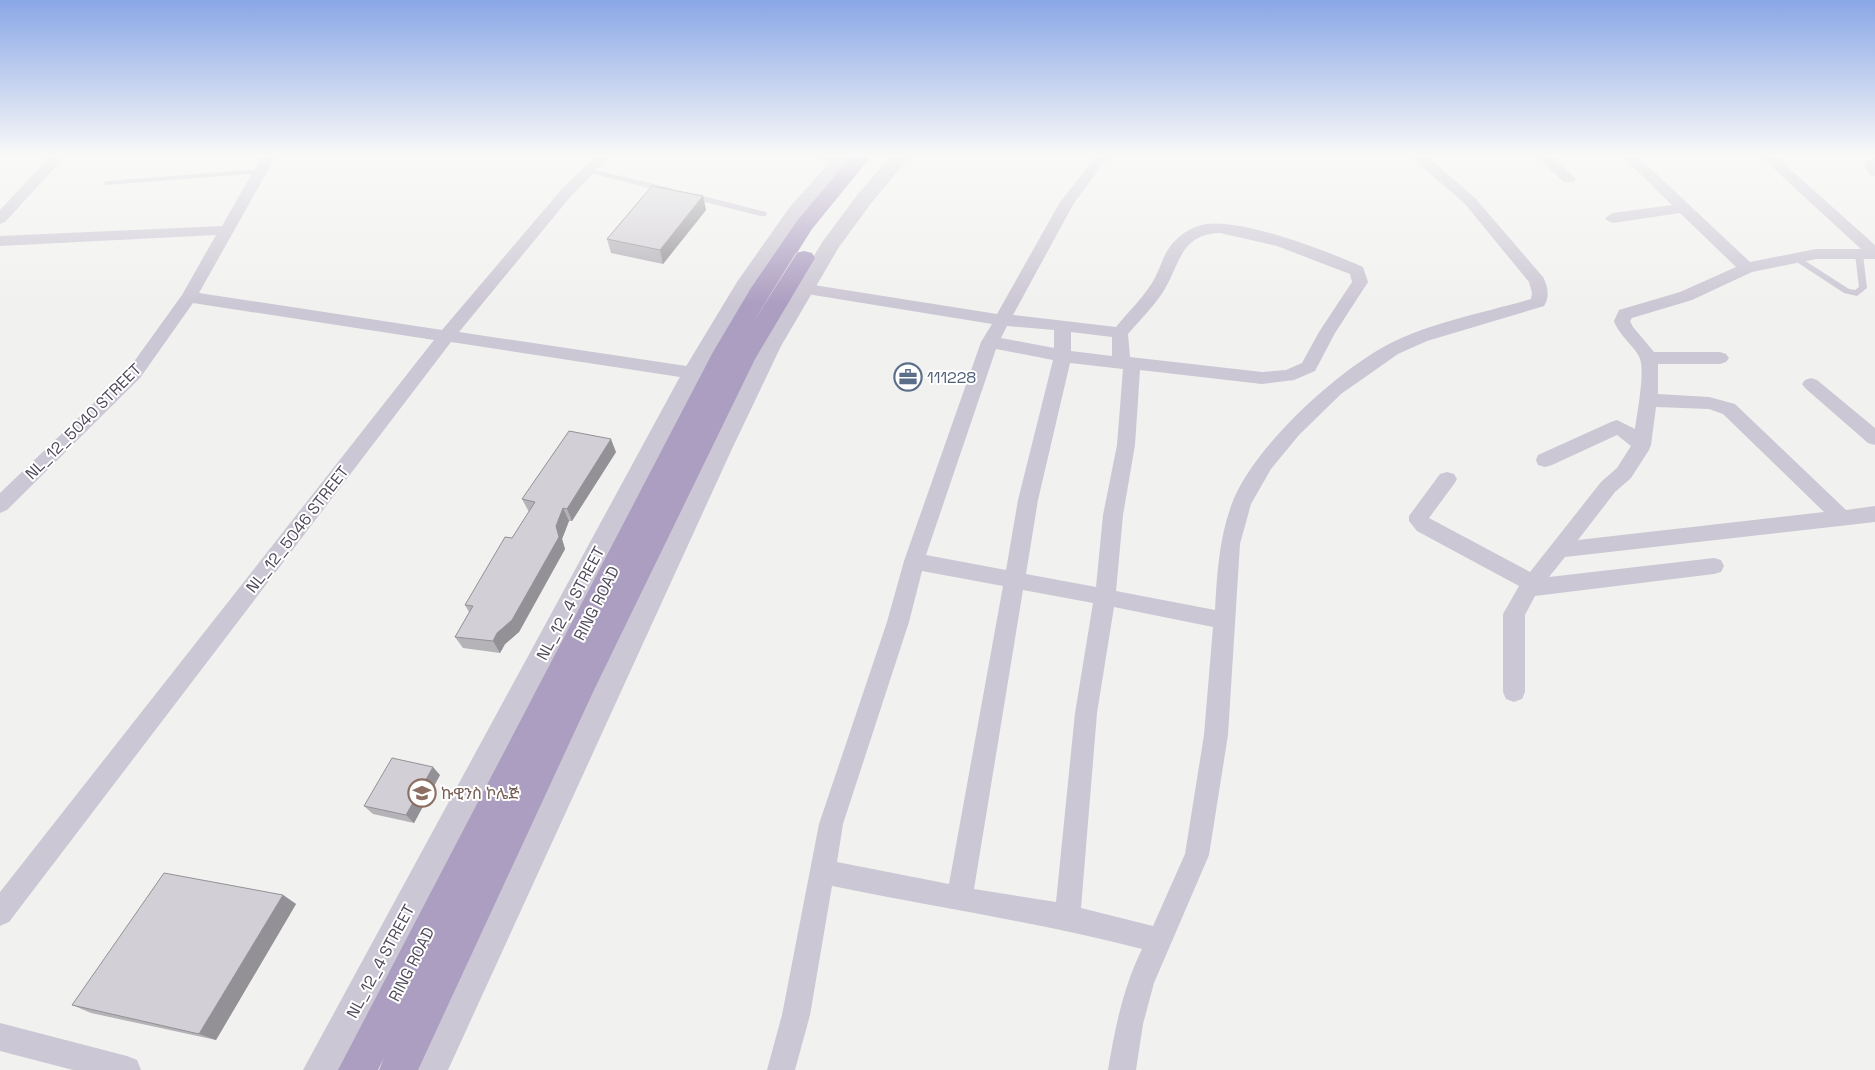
<svg xmlns="http://www.w3.org/2000/svg" width="1875" height="1070" font-family="'Space Grotesk','Noto Sans Ethiopic',sans-serif">
  <style>
    .lines { fill: none; stroke-linecap: round; stroke-linejoin: round }
    .service { fill: #ccc7d4; fill-rule: evenodd }
    .minor { fill: #ccc7d4; fill-rule: evenodd }
    .tertiary { fill: #ccc7d4; fill-rule: evenodd }
    .trunk { fill: #ac9ec1; fill-rule: evenodd }
    .wall { fill: #b5b2b8 }
    .shaded-wall { fill: #949196 }
    .building { fill: #d3cfd6; stroke: #949196 }
    .labels { text-anchor: middle; stroke-width: 4; stroke-linejoin: round; paint-order: stroke }
    .service-label { font-size: 16px; fill: #4e5e75; stroke: #fff; text-anchor: start }
    .street-label { font-size: 16px; fill: #4f495a; stroke: #fff }
    .education-label { font-size: 16px; fill: #785e54; stroke: #fff; text-anchor: start }
  </style>
  <rect width="100%" height="100%" fill="#f1f1ef"/>
  <g class="lines">
    <path class="service" d="M801,154h13l29,8 -4,2z
      M586,168l85,20 1,2 -1,2h-6l-79,-20z
      M261,169l4,2 -1,2 -157,12 -4,-2 4,-2z
      M689,194h6l71,18 1,2 -1,2h-6l-71,-18z
      M1856,252h6l1,2 4,34 -10,8 -13,-3 -55,-36 1,-2h6l53,34 6,1 4,-3 -4,-33z"/>
    <path class="minor" d="M44,154h14l2,8 -55,60 -5,2v-14l46,-49z
      M263,154h14l-78,139 243,37 119,-140 36,-36h15l-41,42 -112,136 234,35 6,2 3,4 -3,4 -6,2 -242,-37 -442,580 -9,4v-34l434,-552 -241,-37 -53,75 -133,132 -7,3v-20l128,-123 54,-75 34,-60 -216,11v-10l222,-10z
      M1098,154h16l-12,11 -28,38 -61,112 103,12c12,-15 26,-28 36,-44 9,-14 11,-32 24,-43 7,-8 19,-14 30,-16 38,-5 121,27 157,43l5,15 -33,51 -20,38 -21,9 -32,4 -122,-14 -5,75 -12,70 -7,76 99,19c2,-36 4,-70 16,-104 20,-57 104,-133 156,-161 44,-23 96,-32 144,-46l1,-6 -3,-11 -64,-78 -57,-50h16l51,44 68,79c5,9 7,20 1,29l-117,35 -29,13 -57,40 -42,41 -28,34 -20,35 -11,40 -12,191 -19,120 -55,128 -11,41 -7,46h-28c7,-42 15,-82 34,-121 -102,-26 -206,-42 -310,-63l-22,129 -15,55h-28l15,-55 37,-191 68,-202 17,-61 77,-219 11,-18 -191,-31 -6,-1 -2,-4 2,-4 6,-1 196,31 63,-112zM1220,233l57,13 73,28 2,8 -33,50 -17,31 -16,7 -24,2 -132,-15 -2,-23c12,-14 25,-27 35,-42 17,-27 17,-58 57,-59zM1007,326l47,4v18l-53,-10zM1071,332l41,5v19l-41,-5zM996,349l57,11 -35,140 -12,70 -80,-15zM1070,363l53,6 -6,76 -14,70 -7,72 -70,-13 12,-74zM922,571l81,15 -54,298 -112,-22 6,-38 66,-202zM1023,590l70,13 -18,110 -19,189 -82,-13zM1114,607l99,20 -9,108 -19,119 -32,72 -72,-18 16,-195z
      M1533,154h16l27,25 -2,3h-10z
      M1620,154h15l115,108 66,-13h45l-103,-95h15l102,91v14h-59l-64,13 -60,28 -60,18 -2,3 3,6 21,25h66l6,2 3,4 -3,4 -6,2h-62v30l51,3 26,7 111,106 29,-4v16l-310,35 -16,20 165,-19 7,2 3,6 -3,6 -7,2 -179,22 -10,19v77l-3,7 -8,3 -8,-3 -3,-7v-78l16,-28 -102,-55 -8,-10v-5l31,-42 7,-2 7,2 3,5 -3,5 -25,34 101,54 71,-90 16,-14 14,-22 -14,-11 -65,30 -7,2 -7,-2 -2,-5 2,-5 73,-33 6,-2 18,9c2,-15 10,-57 5,-70 -4,-12 -21,-23 -26,-38l5,-11 61,-18 56,-25 -56,-54 -67,10 -5,-2 -3,-3 8,-5 59,-8zM1656,407l53,2 14,5 101,98 -246,28 37,-48 16,-14 18,-28 2,-5z
      M1875,157v19l-5,-1 -6,-11z
      M1811,378l6,2 58,48v17l-7,-2 -63,-55 -3,-4 3,-4z
      M0,1023l127,33 10,4 4,10h-68l-73,-19z"/>
    <path class="tertiary" d="M837,154h19l-53,62 -45,67 -54,90 -363,697h-38l379,-697 55,-91 52,-74z
      M893,154h19l-40,48 -33,45 -58,99 -50,105 -283,619h-37l295,-619 53,-105 64,-105 35,-47z"/>
    <path class="trunk" d="M853,154h20l-61,75 -58,92 42,-68 8,-2 8,2 3,5 -60,101 -161,331 -176,380h-39l5,-12 -6,12h-40l375,-718 38,-64 46,-67z"/>
  </g>
  <path class="wall" d="M703,196l3,14 -43,54 -52,-11 -4,-14z
    M616,452l-44,69h-3l-7,18 3,10 -46,83 -14,12 -5,9 -37,-5 -8,-11 14,-25 -4,-7 47,-67 17,-26 -7,-13z
    M440,775l-26,48 -41,-9 -9,-8z
    M283,895l13,9 -80,136 -125,-27 -19,-8z"/>
  <path class="shaded-wall" d="M703,196l3,14 -43,54 -3,-14z
    M611,439l5,13 -44,69 -5,-12z
    M563,508l6,13 -7,18 3,10 -46,83 -14,12 -5,9 -7,-12 63,-115z
    M433,767l7,8 -26,48 -8,-8z
    M283,895l13,9 -80,136 -17,-6z"/>
  <path class="building" d="M652,186l51,10 -43,54 -53,-11z
    M569,431l42,8 -44,70 -4,-1 -7,18 3,11 -47,83 -15,13 -4,8 -38,-4 18,-31 -8,-1 40,-68 7,1 23,-36 -13,-3z
    M392,758l41,9 -27,48 -42,-9z
    M164,873l119,22 -84,139 -127,-29z"/>
  <linearGradient id="sky" x2="0" y2="1"><stop stop-color="#8aa7e6"/><stop offset="0.51" stop-color="#f9f9f8"/><stop offset="1" stop-color="#f9f9f8" stop-opacity="0"/></linearGradient>
  <rect width="1875" height="304" fill="url(#sky)"/>
  <defs>
    <g id="office-ring" transform="scale(1.4375)"><circle r="9.5" fill="#fff" stroke="#5c6f8a" stroke-width="1.5"/><path d="M-6-3h4V-5.5h4V-3h4V5H-6ZM-1-4.5V-3h2v-1.5ZM-6 0V1H6V0Z" fill="#5c6f8a"/></g>
    <g id="school-ring" transform="scale(1.4375)"><circle r="9.5" fill="#fff" stroke="#8d6e63" stroke-width="1.5"/><path d="M0-5L7-2L0 1L-7-2ZM-4 1L0 2.5L4 1V4Q0 6-4 4Z" fill="#8d6e63"/></g>
  </defs>
  <g fill-rule="evenodd">
    <use href="#office-ring" x="908" y="377"/>
    <use href="#school-ring" x="422" y="793"/>
  </g>
  <g class="labels">
    <g class="service-label">
      <text x="927" y="383">111228</text>
    </g>
    <g class="street-label">
      <text transform="translate(83 421) rotate(-45)" y="6">NL_12_5040 STREET</text>
      <text transform="translate(297 529) rotate(-52)" y="6">NL_12_5046 STREET</text>
      <text transform="translate(570 603) rotate(-62)" y="6">NL_12_4 STREET</text>
      <text transform="translate(596 603) rotate(-63)" y="6">RING ROAD</text>
      <text transform="translate(380 961) rotate(-62)" y="6">NL_12_4 STREET</text>
      <text transform="translate(411 964) rotate(-63)" y="6">RING ROAD</text>
    </g>
    <g class="education-label">
      <text x="441" y="799">ኩዊንስ ኮሌጅ</text>
    </g>
  </g>
</svg>
